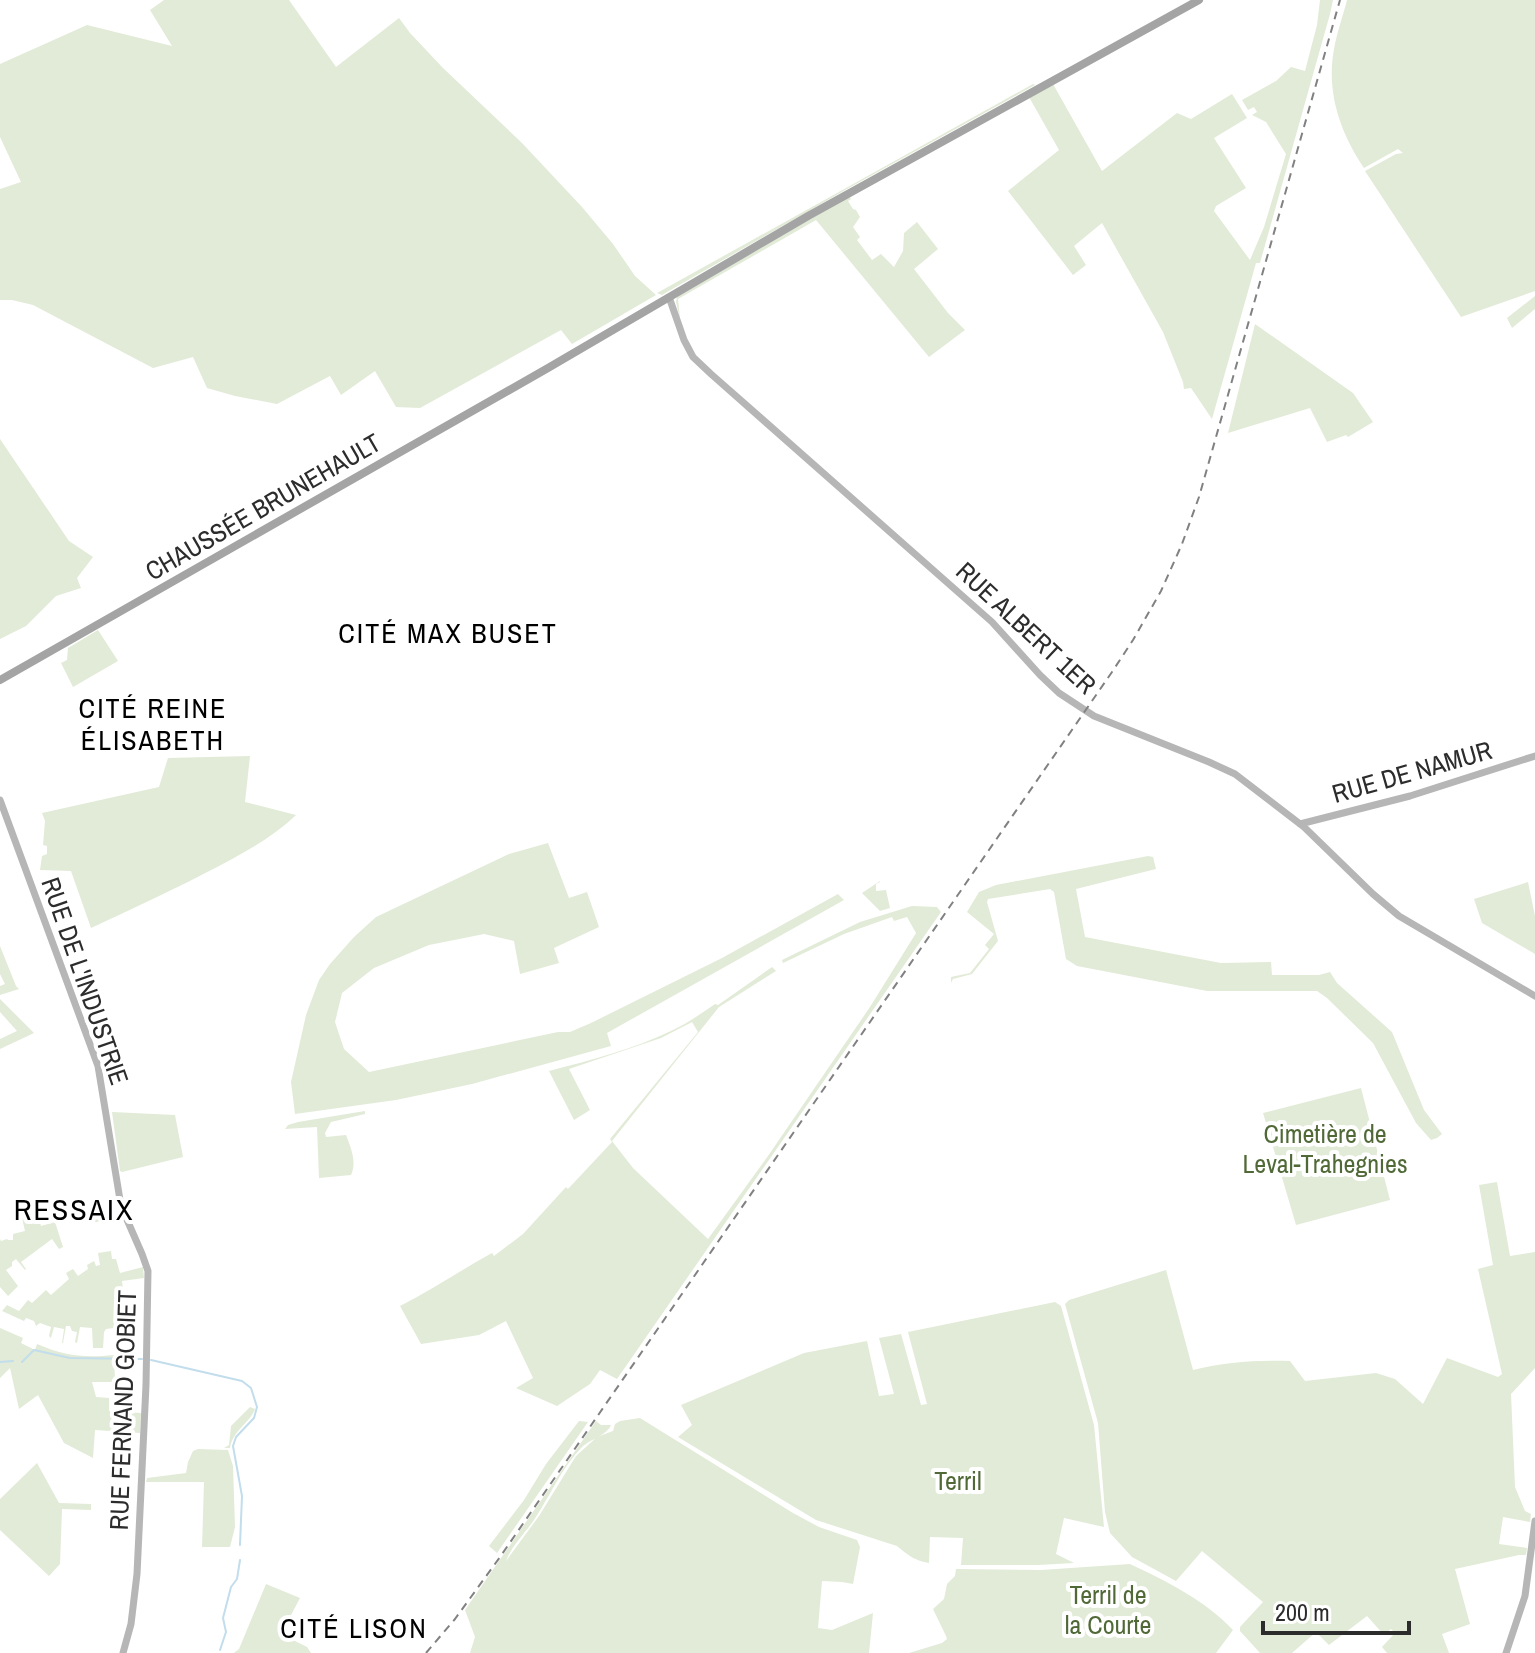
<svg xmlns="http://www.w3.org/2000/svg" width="1535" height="1653" font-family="'Archivo Narrow',sans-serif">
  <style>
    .green { fill: #e2ebd7 }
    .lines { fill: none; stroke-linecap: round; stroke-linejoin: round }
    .stream { stroke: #c2ddec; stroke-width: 2 }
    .secondary { stroke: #b6b6b6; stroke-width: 7 }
    .primary { stroke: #a4a4a4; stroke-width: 8 }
    .rail { stroke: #818181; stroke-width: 2; stroke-dasharray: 8 6; stroke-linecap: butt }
    .labels { text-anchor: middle; stroke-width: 8; stroke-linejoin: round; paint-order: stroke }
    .street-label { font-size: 26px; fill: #2c2c2c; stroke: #fff }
    .park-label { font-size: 26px; fill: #506937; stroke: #fff }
    .neighbourhood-label { font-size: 28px; letter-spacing: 2px; fill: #000; stroke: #fff }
    .quarter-label { font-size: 30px; letter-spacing: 2px; fill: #000; stroke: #fff }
  </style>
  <rect width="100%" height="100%" fill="#fff"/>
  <path class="green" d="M164,0h125l47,67 63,-49 11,15 33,35 79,75 60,64 31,37 22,32 21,19 -84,49 -11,-14 -141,78 -24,-1 -21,-36 -34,24 -11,-19 -53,28 -42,-8 -28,-8 -14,-31 -40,11 -120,-63 -21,-5h-12v-111l21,-7 -21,-45v-73l87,-39 85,21 -22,-36z
    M1320,0h13l-3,14 -70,249h-4l-44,156 -21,-31 -7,1 -1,-7 -20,-50 -61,-109 -28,23 12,19 -13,10 -65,-84 51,-41 -30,-53 24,-13 49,87 75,-58 14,6 41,-25 15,24 -33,20 32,50 -30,18 -2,5 36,49 14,-33 22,-73 -20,-32 -14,-7 5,-3 -3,-5 -6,3 -6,-10 34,-19 15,-14 14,4 12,-46z
    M1347,0h188v291l-74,26 -96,-146 31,-17 7,-1 -5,-4 -34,19c-24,-36 -38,-76 -30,-119 3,-17 9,-33 13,-49z
    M1033,84l2,1 -188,104 -185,106 -5,-2z
    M849,196l2,3 -3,2 5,8 3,1 4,7 -7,10 7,10 -3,3 15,20 9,-6 13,13 9,-16 1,-18 13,-11 21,27 -24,20 34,44 17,17 -36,27 -113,-137 -138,79 2,20 -4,-17 1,-5z
    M1535,296v13l-23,19 -5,-10z
    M1255,324l98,69 20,29 -25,15 -2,-2 -19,7 -17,-34 -82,25z
    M0,439l69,102 24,16 -16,21 4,10 -25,8 -30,30 -26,13z
    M98,630l20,31 -45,26 -12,-24 6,-3 1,-12z
    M250,756l-5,46 51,13c-23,22 -49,36 -77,51 -42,22 -85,42 -128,62l-20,-57 -31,-1 2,-14 5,-2v-8l-4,-1 2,-24 -3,-8 117,-26 9,-29z
    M548,843l21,55 18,-6 12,35 -45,21 5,15 -39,11 -6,-33 -30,-7 -55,11 -55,23 -32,25 -7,29 9,27 25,23 189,-40h12l21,-9 131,-65 116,-64 6,6 -237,133 4,13 -139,38 -76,16 -101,14 -4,-32 15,-67 13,-35 11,-16 24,-27 22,-20 133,-63z
    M1148,856l5,1 3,12 -80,20 9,48 136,26 50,-1 1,13h47l11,-3 7,11 55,49 32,78 18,24 -5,4 -6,2 -15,-17 -43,-80 -46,-45 -10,-7h-110l-130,-25 -11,-7 -12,-67 -4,-3 -62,10 -1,3 11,39 -26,33 -19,5 -2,4v-6l19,-4 19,-24 -4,-4 9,-11 -27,-22 12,-20 17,-7z
    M880,881v1l-4,2v7l10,-1 4,18 -10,3 -18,-18z
    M1528,882l7,34v38l-53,-31 -8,-24z
    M912,906l25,1 4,5 -324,467 -17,-9 -10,14 -33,22 -41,-18 17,-10 -27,-57 -27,14 -58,9 -21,-38c32,-16 61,-36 92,-53l2,3 29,-22 43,-47 2,2 44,-47 -2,-3 88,-107 -6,-10 -31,16 -92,31 21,41 -16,10 -25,-49c42,-11 85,-22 124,-41 15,-7 29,-17 42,-26l3,1 54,-38 4,4 -57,36 -107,134 21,27 75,71 60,-83 102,-149 46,-74 -9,-16 -13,4 -2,-4 -48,17 -61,29 -1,-3 78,-38z
    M0,946l16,40 3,3 -19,6v-9l5,-2 -5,-10z
    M0,999l34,34 -34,16v-10l17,-8 -17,-19z
    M1361,1088l29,112 -94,25 -33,-112z
    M365,1111v3l-34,8 -6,11 1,4 20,-2c5,13 11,27 5,40l-32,3 -2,-51 -32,2 3,-4 10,-3z
    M112,1112l63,3 8,42 -61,15 -2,-1z
    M1497,1182l13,74 25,-4v116l-24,26 4,93 10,24 6,3 -1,8 -27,-5 -4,27 28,4 -1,7h-7l-64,14 15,55 -28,10 7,19h-62l-5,-6 13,-14 -4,-4 -7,6 -17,-19 -38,29 -13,-13 -24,21h-32l-20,-22v-4l23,-25 -61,-51 -26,30 -44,-24 -22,-24 -5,-21 -7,-89 -33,-119 4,-4 97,-30 27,100c32,-8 64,-10 97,-9l15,20 71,-8 19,6 28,25 24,-46 51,19 4,-3 -24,-105 15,-4 -14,-80z
    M105,1207l3,2 2,4c-3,10 -12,9 -21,9l-1,-13z
    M36,1210l5,16 14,-4 8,25 -4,2 -7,-10 -31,23 5,7 -1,1 -9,-11 -4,3v4l-6,4 12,16 -10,10 -8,-9v-48l1,2 6,-2 1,1h5v-6l12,-3 -4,-17z
    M111,1251l1,8h4l4,14 23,-6 1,11 -22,3 4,33 -4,1 3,17h-10l-1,-4 -8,1 -2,3 -1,16h-10l-1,-20 -12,-1 -3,16 -2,-1 2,-10 -5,-1 -2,-5h-4l-3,17h-1l2,-14 -10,-2 -3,11 -2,-2 2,-9 -11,-4 -4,3 -2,-5 -8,-3 -2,3 -22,-10 5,-6 12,6 9,-11 4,3 14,-13 5,5 18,-16 -3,-6 7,-4 5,7 10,-7 -1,-4 7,-4 2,5 4,-1 -2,-12z
    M1055,1302l6,4 33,119 10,102 -40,-9 -8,36 18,9 -36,2h-77l2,-27 -33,-1 -1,26c-14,-2 -21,-8 -32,-17l-81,-26 -138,-83 14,-12 -11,-20 123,-52 63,-12 12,55 15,-2 -15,-56 22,-4 20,71 6,-1 -19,-72z
    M0,1328l23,10 -2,5 14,7 2,-6c28,12 47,14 77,11l1,27h-23l4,15 13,1v13l32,2 -1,20 -45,-3 -2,28 -29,-15 -26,-48 -19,14 -9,-41 -10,10z
    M250,1407l5,2c-6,15 -22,21 -25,39h-6l5,-3 2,-19z
    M640,1418l153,95 26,14 38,13 3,7 -7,37 -11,-2 -20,-1 -4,47 14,2 41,-17 -4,40h-399l5,-16 -10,-27 131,-189 5,4h10c-4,10 -20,14 -29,22 -20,20 -32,49 -48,73 -9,13 -23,27 -28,41l33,-45 37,-60 21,-19 16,-6 2,-7 5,-3z
    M579,1421l9,1 -91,131 -8,-7 35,-46 22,-36z
    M198,1449l30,1 5,16 2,61 -5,20h-28l2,-65h-58l1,-4 39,-5 2,-11 5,-11z
    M37,1463l22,40 32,1v6l-29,-1 -2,55 -11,12 -49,-46v-31z
    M1130,1564c36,17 75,36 103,66l-17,23h-307l33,-10 5,-4 -1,-3 -13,-27 11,-10 3,-15 8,-8 1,-7 85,1z
    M266,1584l34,14 -19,36 26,13 4,6h-77l5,-4z"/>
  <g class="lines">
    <path class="stream" d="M151,1360l91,21 9,7 6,19 -3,11 -18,19 -3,9 9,50 -2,49
      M0,1362l13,-1
      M22,1362l12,-12 36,8 72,1
      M220,1650l6,-18 -3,-14 8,-31 6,-8 3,-19"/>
    <path class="secondary" d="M669,297l15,43 9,17 18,17 281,248 48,53 19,18 35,23 115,46 26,12 69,53 69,67 26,22 136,80
      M0,800l98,266 23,140 21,48 6,17 -2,114 -9,189 -6,50 -8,29
      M1300,824l110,-28 125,-40
      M1506,1653l19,-57 10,-75"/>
    <path class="primary" d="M0,680l548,-312 260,-152 391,-216"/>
    <path class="rail" d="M426,1653l29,-34 45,-62 612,-885 21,-32 28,-49 21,-47 17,-47 141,-497"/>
  </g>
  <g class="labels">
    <g class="street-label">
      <text transform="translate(263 507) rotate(-30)" y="9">CHAUSSÉE BRUNEHAULT</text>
      <text transform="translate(1026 628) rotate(43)" y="9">RUE ALBERT 1ER</text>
      <text transform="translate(1412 772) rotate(-16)" y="9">RUE DE NAMUR</text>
      <text transform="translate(85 981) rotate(71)" y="9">RUE DE L'INDUSTRIE</text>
      <text transform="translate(123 1410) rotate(-88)" y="9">RUE FERNAND GOBIET</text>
    </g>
    <g class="park-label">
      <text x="1325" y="1143">Cimetière de<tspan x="1325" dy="30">Leval-Trahegnies</tspan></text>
      <text x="958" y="1490">Terril</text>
      <text x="1108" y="1604">Terril de<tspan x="1108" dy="30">la Courte</tspan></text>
    </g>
    <g class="neighbourhood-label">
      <text x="448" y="643">CITÉ MAX BUSET</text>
      <text x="153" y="718">CITÉ REINE<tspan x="153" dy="32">ÉLISABETH</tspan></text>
      <text x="354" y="1638">CITÉ LISON</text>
    </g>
    <g class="quarter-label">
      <text x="74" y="1220">RESSAIX</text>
    </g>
  </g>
  <path d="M1263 1621v12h146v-12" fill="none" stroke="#2c2c2c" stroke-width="4"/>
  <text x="1275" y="1621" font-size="24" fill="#2c2c2c" stroke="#ffffff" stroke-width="6" paint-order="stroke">200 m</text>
</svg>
